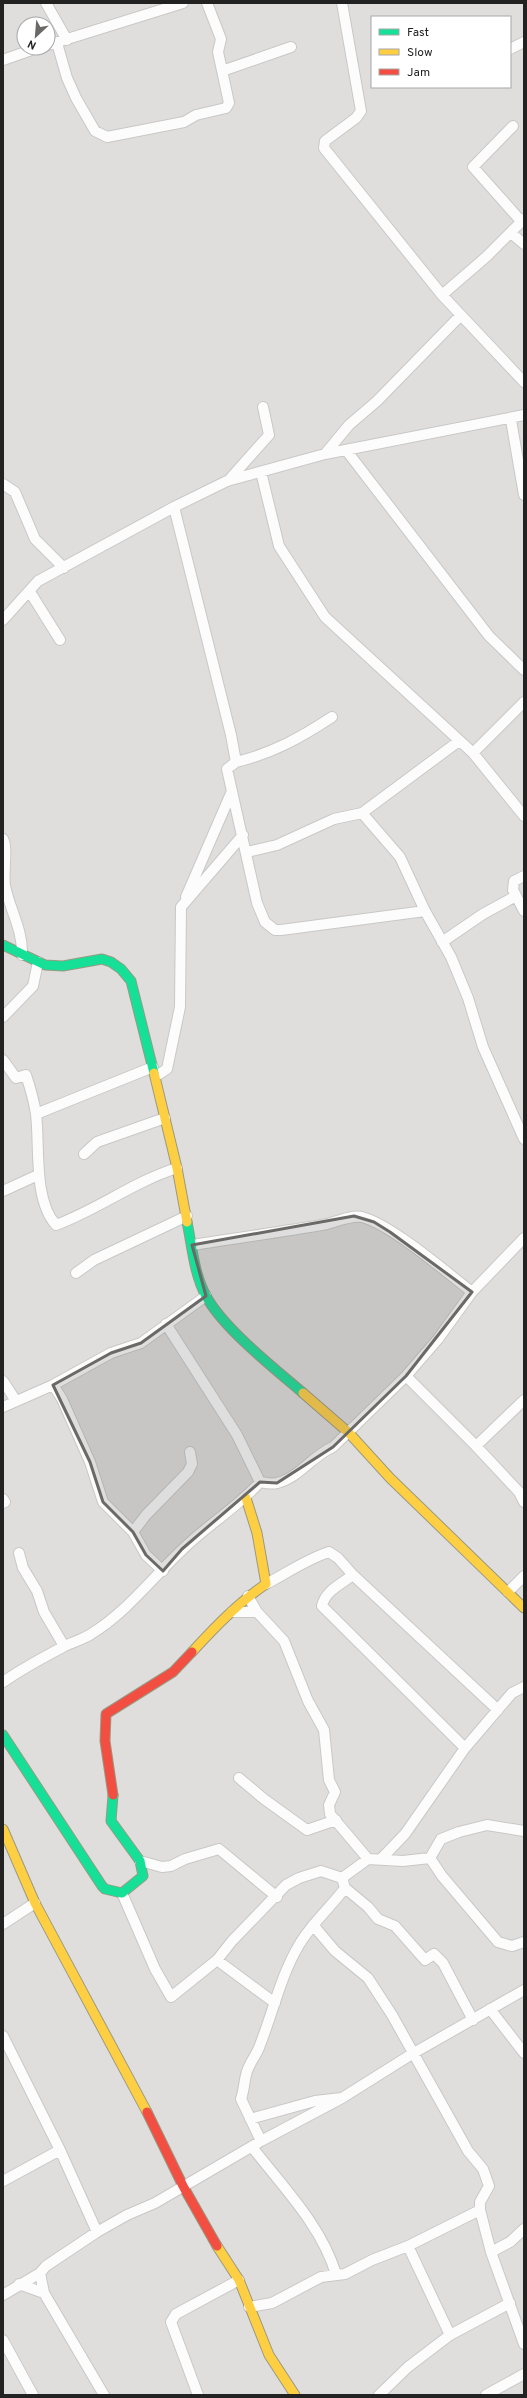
<svg xmlns="http://www.w3.org/2000/svg" width="527" height="2398" font-family="Overpass,sans-serif">
  <style>
    .residential { fill: #dfdedc; fill-rule: evenodd }
    .lines { fill: none; stroke-linecap: round; stroke-linejoin: round }
    .street-casing { stroke: #c9c8c7; stroke-width: 12 }
    .fast-casing { stroke: #999a82; stroke-width: 11 }
    .slow-casing { stroke: #999a82; stroke-width: 11 }
    .jam-casing { stroke: #999a82; stroke-width: 11 }
    .street { stroke: #fdfcfc; stroke-width: 10 }
    .fast { stroke: #16e098; stroke-width: 9 }
    .slow { stroke: #ffcf43; stroke-width: 9 }
    .jam { stroke: #f24e42; stroke-width: 9 }
    .marked { fill: #6a6968; fill-opacity: 0.2; stroke: #6a6968; stroke-width: 3; stroke-linejoin: round }
  </style>
  <rect width="100%" height="100%" fill="#f0eeeb"/>
  <path class="residential" d="M3,3h521v2392h-521zM372,17h138v70h-138zM24,24h24v24h-24z"/>
  <g class="lines">
    <g class="street-casing">
      <path id="street" d="M46,3l21,37
        M342,3l19,108 -5,7 -31,23 -1,7 118,147 82,87
        M57,43l10,35 9,20 19,33 12,6 77,-15 12,-7 30,-7 3,-5 -11,-51 3,-13 -14,-36
        M48,45l135,-42
        M510,49l14,-7
        M3,60l34,-12
        M222,71l69,-24
        M513,126l-40,41 48,54
        M511,233l13,11
        M442,295l44,-38 38,-38
        M511,420l13,75
        M346,450l143,186 35,34
        M325,454l24,-29 28,-24 84,-86
        M261,472l18,74 46,71 148,136
        M228,481l41,-46 -6,-28
        M3,484l12,8 20,47 29,29
        M174,507l57,228 5,27 -9,7 30,134 8,19 10,8h6l144,-19
        M30,592l30,48
        M3,620l35,-39 136,-74 53,-26 98,-27 199,-39
        M524,702l-51,51 51,63
        M236,762c37,-9 64,-24 96,-45
        M362,813l38,44 25,54 26,46 17,41 15,49 41,92
        M3,839c5,7 0,35 2,47 5,24 18,44 17,69
        M247,852l30,-7 57,-26 28,-6 97,-72
        M524,876l-10,5 -1,9 11,21
        M186,897l46,-106
        M442,942l41,-28 33,-18
        M3,1017l30,-31 5,-24
        M3,1060l13,18 10,-3c4,12 8,26 10,39 4,31 -3,86 20,111 43,-16 77,-43 121,-57
        M156,1076l11,-7 13,-62 1,-100 62,-72
        M36,1114l117,-47
        M84,1154l13,-12 68,-24
        M3,1191l35,-16
        M192,1245c45,-7 90,-13 135,-21 11,-3 24,-9 35,-7 30,8 84,55 110,75
        M76,1273l18,-13 93,-44
        M166,1324l71,111 23,47
        M406,1376l70,70 43,46 5,10
        M3,1381l13,20
        M53,1385l9,14 28,63 13,40 30,30 13,23 17,16
        M3,1407l50,-22 58,-32 30,-10 65,-47
        M476,1446l48,-46
        M3,1499l2,3 -2,1
        M133,1532l13,-17 42,-43 4,-8 -2,-12
        M19,1553l4,15 14,23 7,21 20,34
        M353,1575c-12,9 -28,16 -31,31l143,142
        M266,1584c21,-11 41,-25 63,-32l9,6 15,17 145,135
        M508,1592l16,-16
        M248,1596l9,16 27,29 24,60 16,29 5,50 6,12 -6,13 1,9 38,45
        M232,1612h25
        M3,1682c19,-13 39,-24 60,-35 9,-5 19,-7 28,-13 36,-22 61,-56 91,-84 25,-25 55,-42 78,-68 5,1 12,2 17,1 22,-5 36,-28 56,-36l73,-71 32,-37 34,-47 52,-54
        M239,1778l25,21 43,31 29,-10
        M430,1858l12,18 56,66 14,4 12,-4
        M381,1859l24,-25 60,-86 47,-55 12,-6
        M140,1861l22,6 9,-1 14,-7 34,-10 58,48
        M345,1888l23,19 10,12 17,7 30,34 9,-6 9,9 30,57
        M122,1893l33,76 16,28 46,-37 58,43
        M3,1924l32,-21
        M313,1925l22,26 33,27 24,37 76,136 15,18 6,17 -9,16v8l11,42 33,92
        M217,1960l15,-19 54,-56 13,-7 22,-7 21,7
        M490,2009l34,44
        M3,2036l57,114 37,82
        M250,2119l65,-18 27,-3 70,-44 112,-64
        M261,2141l-20,-42c3,-9 3,-16 5,-24 2,-11 11,-20 14,-30 13,-33 21,-70 39,-100 12,-21 31,-37 46,-57l-3,-10 26,-19 35,2 27,-3 11,-19 18,-7 28,-7 37,6
        M252,2147c31,40 69,78 84,127
        M3,2181l57,-31
        M491,2252l19,-10 14,-13
        M40,2273l4,20 60,102
        M19,2284l25,9
        M3,2295l37,-22 6,-7 51,-34 30,-17 28,-12 106,-62 81,-43
        M249,2307l23,-4 49,-26 24,-3 27,-14 36,-14 72,-36
        M450,2335l60,-32
        M3,2340l30,55
        M198,2395l-27,-73 5,-8 63,-34
        M379,2395l29,-28 42,-32 -42,-89
        M486,2395l38,-21"/>
    </g>
    <g class="fast-casing">
      <path id="fast" d="M3,945l42,20 18,1 39,-7 9,3 10,7 10,12 23,92
        M187,1222c5,24 7,52 19,74 17,32 68,72 97,97
        M3,1735l99,151 3,3 17,4 21,-17 -3,-15 -29,-40 2,-26"/>
    </g>
    <g class="slow-casing">
      <path id="slow" d="M154,1073l23,95 10,54
        M303,1393l46,40 41,45 134,130
        M192,1652c23,-25 46,-49 74,-68l-9,-51 -11,-35
        M3,1829l32,74 112,209
        M217,2246l22,34 30,75 26,40"/>
    </g>
    <g class="jam-casing">
      <path id="jam" d="M113,1795l-8,-54 1,-27 67,-42 19,-20
        M147,2112l36,74 34,60"/>
    </g>
    <use href="#street" class="street"/>
    <use href="#fast" class="fast"/>
    <use href="#slow" class="slow"/>
    <use href="#jam" class="jam"/>
  </g>
  <path class="marked" d="M354,1216l20,6 16,10 82,60 -66,84 -73,71 -56,36 -17,-1 -78,67 -19,22 -17,-16 -13,-23 -30,-30 -13,-40 -37,-77 58,-32 30,-10 65,-47 -14,-51z"/>
  <rect width="527" height="2398" fill="none" stroke="#222222" stroke-width="8"/>
  <rect x="371" y="16" width="140" height="72" fill="#ffffff" stroke="#a7a7a7"/>
  <rect x="379" y="29" width="20" height="6" fill="#16e098" stroke="#a7a7a7"/>
  <text x="407" y="36" font-size="12" fill="#222222">Fast</text>
  <rect x="379" y="49" width="20" height="6" fill="#ffcf43" stroke="#a7a7a7"/>
  <text x="407" y="56" font-size="12" fill="#222222">Slow</text>
  <rect x="379" y="69" width="20" height="6" fill="#f24e42" stroke="#a7a7a7"/>
  <text x="407" y="76" font-size="12" fill="#222222">Jam</text>
  <g transform="translate(36 36) rotate(206)"><circle r="19" fill="#ffffff" stroke="#a7a7a7"/>
  <path d="M0-3L7 15L0 10L-7 15Z" fill="#6a6968"/>
  <text y="-6" font-size="11" font-weight="bold" text-anchor="middle" fill="#222222">N</text>
  </g>
</svg>
